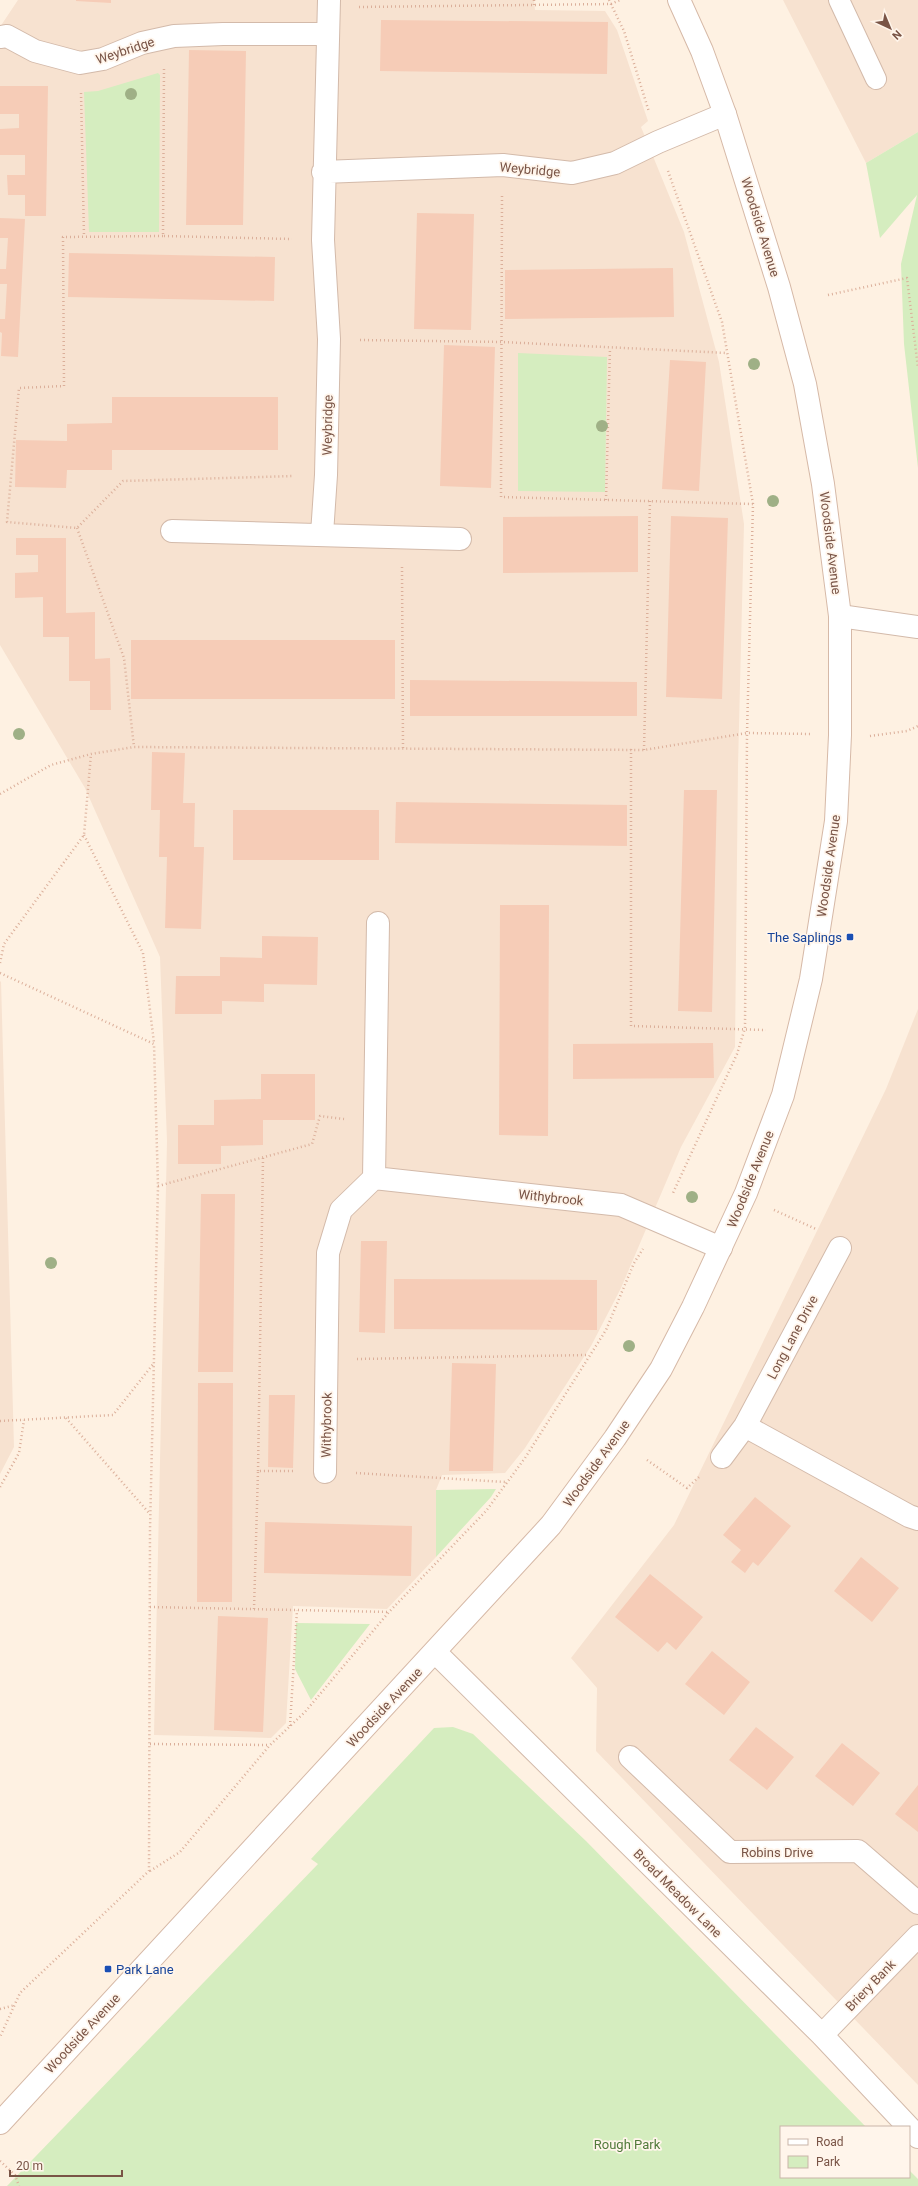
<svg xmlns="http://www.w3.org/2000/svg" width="918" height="2186" font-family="Roboto,sans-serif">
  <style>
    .residential { fill: #f7e2d0 }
    .green { fill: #d5edbf }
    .building { fill: #f6ccb7 }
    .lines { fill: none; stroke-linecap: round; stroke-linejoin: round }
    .lane-casing { stroke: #d3baaa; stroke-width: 22 }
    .street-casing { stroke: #d3baaa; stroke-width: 24 }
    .secondary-casing { stroke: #d6b9a7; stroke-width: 24 }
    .path { stroke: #dbaf9a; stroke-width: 2.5; stroke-dasharray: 1 3; stroke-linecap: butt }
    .lane { stroke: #fff; stroke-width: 20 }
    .street { stroke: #fff; stroke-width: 22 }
    .secondary { stroke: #fff; stroke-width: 22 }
    .tree { fill: #9fb086 }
    .transit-dot { fill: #1a4fb4; stroke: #fff5eb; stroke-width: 1.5 }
    .labels { text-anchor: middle; stroke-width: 3.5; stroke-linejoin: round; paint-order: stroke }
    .street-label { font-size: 13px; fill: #795446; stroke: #fff5eb }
    .transit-label { font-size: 13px; fill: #164399; stroke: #fff5eb; text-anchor: end }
    .park-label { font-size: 13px; fill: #527a3b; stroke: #fff5eb }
  </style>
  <rect width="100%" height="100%" fill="#fef1e2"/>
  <path class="residential" d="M18,0h516l1,10 70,1 12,19 31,91 -7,6 43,105 35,130 25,162 -6,242 -3,281 -54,100 -60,141 -30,58 -66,102 -20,25 -63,2 -6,15v67l-49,52 -94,-3 -7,117 -15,15 -117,-3 13,-594 -7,-184 -75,-169 -85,-143v-618z
    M783,0h135v132l-52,31z
    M1,981l13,466 -14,27v-492z
    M918,1009v1076l-322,-334 1,-63 -26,-30 103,-133 212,-436z"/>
  <path class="green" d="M158,73l2,2 -1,157h-70l-5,-140 14,-1z
    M918,132v336l-14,-124 -3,-80 16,-69 -37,43 -14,-75z
    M518,353l89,4 -2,135 -87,-1z
    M496,1489l-5,8 -55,60v-67z
    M296,1623l74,1 -59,76 -16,-31z
    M453,1727l20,7 113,107 280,286h-85v50h128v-7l9,9v7h-911l311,-322 -7,-5 123,-131z"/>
  <path class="building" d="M76,0h35v3l-35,-2z
    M381,20l227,2 -1,52 -227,-3z
    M189,50l57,1 -3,174h-57z
    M0,86h48l-2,130h-21v-21h-17l-1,-20h18v-20h-25v-26l19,-1v-14h-19z
    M417,213l57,1 -3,116 -57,-1z
    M0,218l25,1 -7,138 -17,-1 1,-23 -2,-1v-13h5l2,-35h-7v-15h6l2,-31h-8z
    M69,253l206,4 -1,44 -206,-4z
    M673,268l1,49 -169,2v-49z
    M444,345l51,2 -4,141 -51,-2z
    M670,360l36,2 -7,129 -37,-2z
    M112,397h166v53h-166v20h-45l-1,18 -51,-1 1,-47 51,1v-17l45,-1z
    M638,516v56l-135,1v-56z
    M671,516l57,2 -6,181 -56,-2z
    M16,538h50v75l29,-1v47l15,-1 1,52h-21v-29h-21v-44h-26v-40l-28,1v-25l23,-1v-17h-22z
    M131,640h264v59h-264z
    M410,680l227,2v34h-227z
    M152,752l33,1 -2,50h12l-1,44h10l-3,82 -36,-1 2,-71h-8l1,-47h-9z
    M684,790h33l-5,222 -34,-1z
    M396,802l231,3v41l-232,-3z
    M233,810h146v50h-146z
    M500,905h49l-1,231 -49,-1z
    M262,936l56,1 -1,48 -53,-1v18l-42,-1v13h-47l1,-38h44v-19l42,1z
    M713,1043l1,35 -141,1v-35z
    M261,1074h54v46h-52v25l-42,1v18h-43v-39h36v-25l47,-1z
    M201,1194h34l-2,178h-35z
    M361,1241h26l-2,92 -26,-1z
    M394,1279l203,1v50l-203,-1z
    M452,1363l44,1 -3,107h-44z
    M198,1383h35l-1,219h-35z
    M269,1395h26l-2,73 -25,-1z
    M755,1497l36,29 -33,40 -5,-4 -8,11 -14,-11 10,-12 -18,-15z
    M265,1522l147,4 -1,50 -147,-3z
    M861,1557l38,31 -27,34 -38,-31z
    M650,1574l53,43 -27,33 -9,-8 -9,10 -43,-35z
    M218,1616l50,2 -5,114 -49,-2z
    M712,1651l38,31 -26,33 -39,-31z
    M756,1727l38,30 -27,33 -38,-30z
    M842,1743l38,30 -27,33 -38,-30z
    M918,1785v47l-23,-18z"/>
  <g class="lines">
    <g class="lane-casing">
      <path id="lane" d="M839,0l37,79"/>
    </g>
    <g class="street-casing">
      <path id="street" d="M0,37l7,-1 28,15 45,12 23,-4 39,-16 32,-7 49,-2h105
        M323,172l180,-7 69,8 43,-10 43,-21 67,-28
        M172,531l288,8
        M322,534l4,-59 3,-136 -6,-99 6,-240
        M840,616l78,11
        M374,1178l247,27 100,43
        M745,1426l164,90 9,3
        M722,1457l23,-31 95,-178
        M325,1472l3,-219 13,-43 33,-32 4,-255
        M435,1652l387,383 96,102
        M630,1757l100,95 128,-1 60,52
        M822,2035l96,-99"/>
    </g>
    <g class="secondary-casing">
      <path id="secondary" d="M0,2123l551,-598 64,-87 46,-69 32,-62 53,-114 37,-98 28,-116 25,-158 4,-86v-119l-17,-132 -18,-100 -26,-97 -54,-173 -23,-63 -23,-51"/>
    </g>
    <path class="path" d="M609,0l15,31 25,81
      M534,5v-5
      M359,7l252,-3 9,-4
      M164,69l-1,167 129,3
      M81,93l3,143
      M668,171l54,151 31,182 -6,229 63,1
      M502,196l-1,301 252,7
      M163,236l-100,1 1,149 -45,2 -12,134 70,6 46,-47 171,-5
      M828,295l79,-17 11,90
      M360,340l142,2 225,11
      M606,500l4,-152
      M77,528l47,130 10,89
      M402,567l1,181
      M870,736l37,-5 11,-5
      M631,749v277l135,4
      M644,750l6,-249
      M0,794l51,-29 40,-11 43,-7 510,3 103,-17 -2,295 -8,26 -64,139
      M84,835l59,118 11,90
      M0,963l4,-19 80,-109 7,-81
      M0,973l154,71 4,142 -8,343 -1,342 -129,122 -20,44
      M158,1186l154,-42 8,-28 24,3
      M774,1210l42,19
      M357,1359l231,-4
      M66,1418l84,96
      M0,1421l113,-6 41,-52
      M647,1460l40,28 12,-11
      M258,1471l5,-313
      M356,1473l150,9
      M0,1487l19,-34 5,-33
      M150,1607l239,5
      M254,1609l4,-138h37
      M290,1726l7,-116
      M150,1744l120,1
      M150,1871l30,-19 90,-107 35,-33 84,-100 97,-101 39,-53 81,-128 28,-67 9,-14
      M0,2009l15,-4
      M0,2161l15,14 4,11"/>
    <use href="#lane" class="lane"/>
    <use href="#street" class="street"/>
    <use href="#secondary" class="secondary"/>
  </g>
  <g class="tree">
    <circle cx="131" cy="94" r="6"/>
    <circle cx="754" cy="364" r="6"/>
    <circle cx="602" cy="426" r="6"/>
    <circle cx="773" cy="501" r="6"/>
    <circle cx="19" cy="734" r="6"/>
    <circle cx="692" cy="1197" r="6"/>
    <circle cx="51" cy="1263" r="6"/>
    <circle cx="629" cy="1346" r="6"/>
  </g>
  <g class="transit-dot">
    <rect x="846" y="933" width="8" height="8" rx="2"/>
    <rect x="104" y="1965" width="8" height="8" rx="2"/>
  </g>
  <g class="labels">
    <g class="street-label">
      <text transform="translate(125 50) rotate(-18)" y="5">Weybridge</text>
      <text transform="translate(530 169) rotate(5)" y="5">Weybridge</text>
      <text transform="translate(761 227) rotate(73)" y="5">Woodside Avenue</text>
      <text transform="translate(327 425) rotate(-89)" y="5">Weybridge</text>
      <text transform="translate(831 543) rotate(83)" y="5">Woodside Avenue</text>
      <text transform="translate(828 866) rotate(-82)" y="5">Woodside Avenue</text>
      <text transform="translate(750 1179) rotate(-68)" y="5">Woodside Avenue</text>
      <text transform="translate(551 1197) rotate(6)" y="5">Withybrook</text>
      <text transform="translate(792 1337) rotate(-62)" y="5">Long Lane Drive</text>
      <text transform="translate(326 1425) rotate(-89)" y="5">Withybrook</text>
      <text transform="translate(596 1463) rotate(-54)" y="5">Woodside Avenue</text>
      <text transform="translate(384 1707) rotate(-47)" y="5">Woodside Avenue</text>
      <text x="777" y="1857">Robins Drive</text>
      <text transform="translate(678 1893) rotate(45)" y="5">Broad Meadow Lane</text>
      <text transform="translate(870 1985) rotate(-46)" y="5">Briery Bank</text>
      <text transform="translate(82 2033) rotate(-47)" y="5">Woodside Avenue</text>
    </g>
    <g class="transit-label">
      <text x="842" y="942">The Saplings</text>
      <text x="116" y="1974" text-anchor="start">Park Lane</text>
    </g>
    <g class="park-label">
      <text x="627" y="2149">Rough Park</text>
    </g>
  </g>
  <rect x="780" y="2126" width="130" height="52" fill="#fff5eb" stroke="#c9b5a9"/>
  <rect x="788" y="2139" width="20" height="6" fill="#ffffff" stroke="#c9b5a9"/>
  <text x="816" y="2146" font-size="12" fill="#795446">Road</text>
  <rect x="788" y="2156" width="20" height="12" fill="#d5edbf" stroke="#c9b5a9"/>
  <text x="816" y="2166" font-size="12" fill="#795446">Park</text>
  <g transform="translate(890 28) rotate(136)" stroke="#fff5eb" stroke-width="3" paint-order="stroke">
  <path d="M0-3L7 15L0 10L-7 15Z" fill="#795446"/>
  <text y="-6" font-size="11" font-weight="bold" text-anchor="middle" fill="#795446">N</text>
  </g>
  <path d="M10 2170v6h112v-6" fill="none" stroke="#795446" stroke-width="2"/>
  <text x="16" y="2170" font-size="12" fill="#795446" stroke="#fff5eb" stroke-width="3" paint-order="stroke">20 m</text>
</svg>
